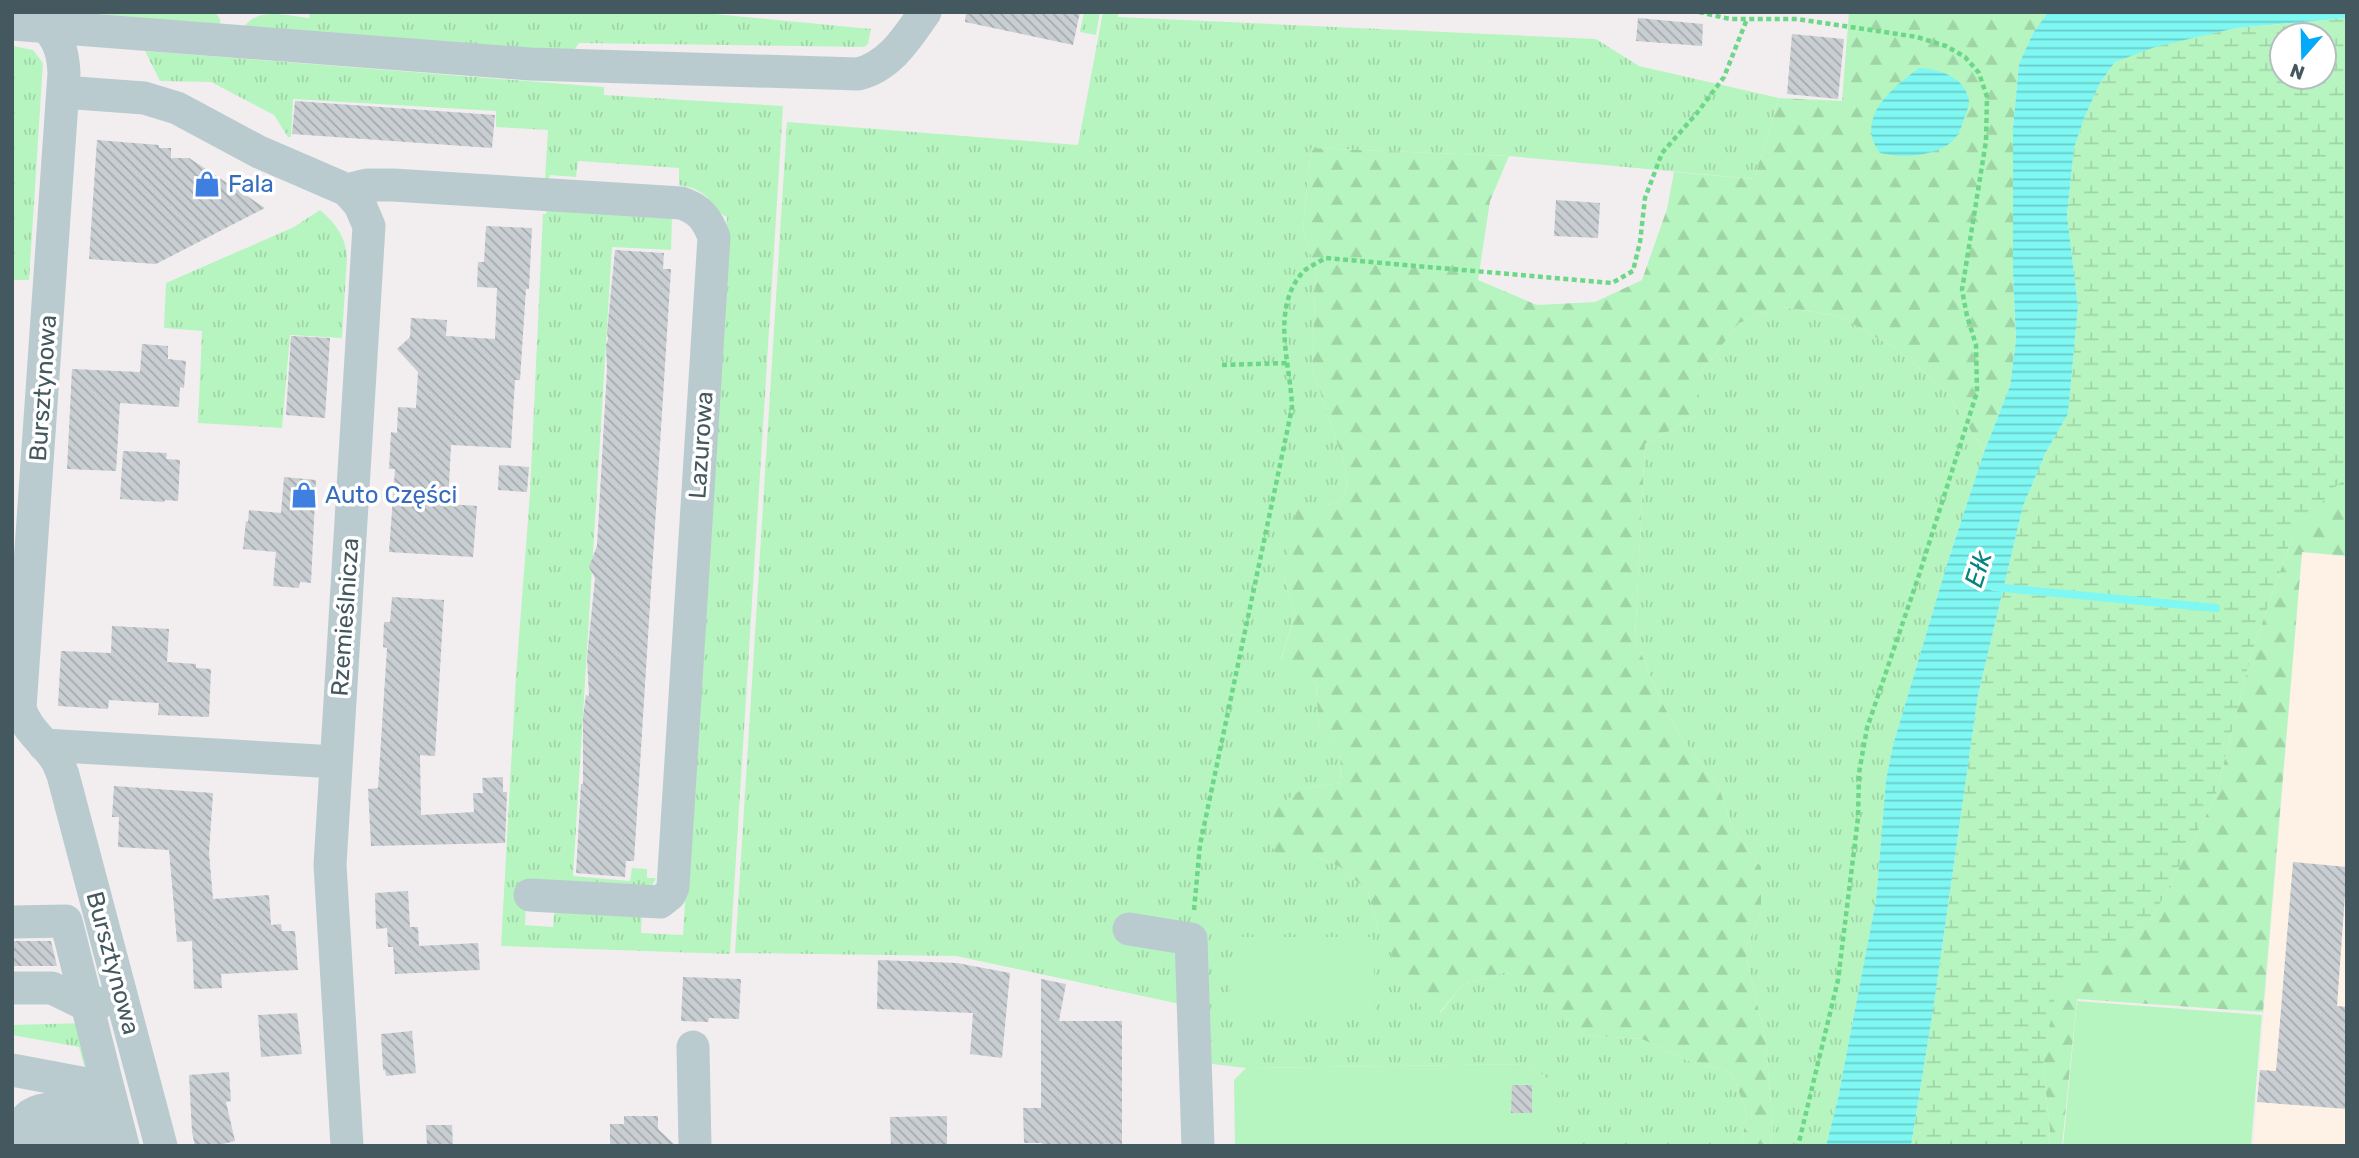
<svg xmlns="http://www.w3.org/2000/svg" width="2359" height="1158" font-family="Rubik,sans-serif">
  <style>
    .commercial { fill: #fef1e6 }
    .grass { fill: url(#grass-tufts) }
    .forest { fill: url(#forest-firs) }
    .wetland { fill: url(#wetland-marsh); fill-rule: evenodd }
    .garden { fill: #b7f5c0 }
    .water { fill: url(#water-rules) }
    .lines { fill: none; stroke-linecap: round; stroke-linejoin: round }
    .stream { stroke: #7ff7f2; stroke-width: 8 }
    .building { fill: url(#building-back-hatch) }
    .path { stroke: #6bd787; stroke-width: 4.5; stroke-dasharray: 5 3.5; stroke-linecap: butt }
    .minor { stroke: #bacbd0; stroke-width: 33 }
    .labels { text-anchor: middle; stroke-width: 7; stroke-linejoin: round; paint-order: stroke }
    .shop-label { font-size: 24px; fill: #366cbe; stroke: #fff; text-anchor: start }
    .street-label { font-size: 24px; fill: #44595f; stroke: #fff }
    .water-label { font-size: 26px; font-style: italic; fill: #058480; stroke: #fff }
  </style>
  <defs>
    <pattern id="grass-tufts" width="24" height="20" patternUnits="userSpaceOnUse" patternTransform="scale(1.75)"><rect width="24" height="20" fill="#b7f5c0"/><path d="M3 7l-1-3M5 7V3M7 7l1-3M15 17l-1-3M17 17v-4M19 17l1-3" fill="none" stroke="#9fd4a7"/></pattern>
    <pattern id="forest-firs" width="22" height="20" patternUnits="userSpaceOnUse" patternTransform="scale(1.75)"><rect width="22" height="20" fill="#b7f5c0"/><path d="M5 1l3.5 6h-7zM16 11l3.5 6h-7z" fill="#9fd4a7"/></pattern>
    <pattern id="wetland-marsh" width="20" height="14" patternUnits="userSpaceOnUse" patternTransform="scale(1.75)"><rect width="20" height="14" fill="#b7f5c0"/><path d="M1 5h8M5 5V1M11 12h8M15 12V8" fill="none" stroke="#9fd4a7"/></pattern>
    <pattern id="water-rules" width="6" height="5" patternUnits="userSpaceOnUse" patternTransform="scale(1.75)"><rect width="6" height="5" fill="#7ff7f2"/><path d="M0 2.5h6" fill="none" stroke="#6acbc7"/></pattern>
    <pattern id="building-back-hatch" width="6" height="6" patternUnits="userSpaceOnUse" patternTransform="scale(1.75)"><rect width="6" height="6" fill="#c8ced2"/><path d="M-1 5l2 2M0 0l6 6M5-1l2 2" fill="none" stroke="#a4aaae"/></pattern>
  </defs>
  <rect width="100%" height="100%" fill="#f2eeef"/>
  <path class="commercial" d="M2302,552l45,5v589h-94z"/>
  <path class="grass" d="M73,12h142l5,7v5z
    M310,12h383l178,17 -3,15 -4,3 -285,-4 -5,7 -43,2 -286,-26c13,-19 43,-10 64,-8z
    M1084,12h16l-4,23 -16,-3z
    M1103,12h15v5l478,22 43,27 140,32 -25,81 -245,-23 -198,-8 -8,81 13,42 -4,97 33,98 2,20 -5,15 -14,4 -44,72 11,38 -14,44 35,24 3,49 21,18 1,33 -37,5 8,66 28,13 28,24 10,39 62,83 23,-28 43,-13 33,20 46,43 57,4 44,21 46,13 15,41 -6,32h-192v-65l-18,-17 -285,4 -42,-5 -1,-54 -247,-53 -221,-3 52,-831 291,23z
    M12,39l2,1v6l19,4 10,13 -14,217h-17z
    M145,51l459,36v8l179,11 -53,848 -229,-8 15,-270 14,-183 13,-279h3l1,-5 125,8 -1,33 -59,-3 -39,629 57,5 2,-13 15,1v9h9l-5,10 -124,-1 -2,38 28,2 2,-22 87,6 -1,22 42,2 44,-718c-7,-3 -8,-6 -13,-12 -10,-13 -20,-18 -35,-20v-17l-101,-7 -2,16 -26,-2 -1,4h-4l3,-49 -52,-3v-16l-203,-12 -2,38h-3l-14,-22 -63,-33 -51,-1z
    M320,210c15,13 25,25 27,46l-5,82 -52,-3 -8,93 -84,-5 4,-92 -38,-3 2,-45 128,-56z
    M1782,307l57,9 59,34 49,42 37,60 -37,112 -54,181 -7,35 -10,120 -38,198 -12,48h-56l3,-17 -7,-86 -21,-93 16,-37v-46l-28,-38 -14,-41 -39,-53 -19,-34 -26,-62 10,-195 54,-29v-40l40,-52z
    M85,1023l1,50 -7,-26 -67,-12v-10z"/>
  <path class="forest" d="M1849,12h199l-15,21 -14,31 -6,64v145l3,67 -6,46 -26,66 -37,-60 -49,-42 -59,-34 -56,-9 -44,16 -40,52v40l-54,29 -10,195 26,62 19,34 39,53 14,41 28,38v46l-16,37 21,93 7,86 -3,17h-29l6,-32 -15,-41 -46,-13 -44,-21 -57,-4 -47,-43 -32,-20 -43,13 -24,28 -20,-7 -41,-76 -10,-39 -28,-24 -28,-13 -33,7 -15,-33 9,-19 31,-21 37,-5 -1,-33 -21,-18 -3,-49 -35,-23 14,-45 -11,-38 13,-70 31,-2 14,-4 5,-15 -2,-20 -33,-98 4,-97 -13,-42 8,-81 198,8 -19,45 -12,79 59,25 58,-3 47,-22 25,-71 7,-37 80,7 25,-81 63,3z
    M2347,479v77l-45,-4 -39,460 -186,-13 -15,147h-14l2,-14 -7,-68 12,-73 98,-74 62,-119 36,-143 41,-118 44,-52z"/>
  <path class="wetland" d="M2347,18v461l-11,7 -44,51 -41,118 -36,143 -62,119 -97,74 -13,73 7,68 -2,14h-137l23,-142 44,-309 45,-189 23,-54 22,-38 10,-108 -11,-91 7,-67 11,-32 15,-33 15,-21 40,-16 81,-18zM2282,35h42v42h-42z"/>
  <path class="garden" d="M1234,937h139l2,79 -134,1 -12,-11z
    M2077,1001l185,14 -11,131h-188z
    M1531,1064l18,17v65h-314l-1,-66 12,-12z"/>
  <path class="water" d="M2048,12h299v6l-111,10 -81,19 -40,15 -15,21 -15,33 -11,32 -7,67 11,91 -10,108 -22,38 -23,54 -45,189 -44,309 -23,142h-85l12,-48 38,-198 10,-120 7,-35 54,-181 37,-112 26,-66 6,-46 -3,-67v-145l6,-64 14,-31z
    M1919,68c20,1 47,9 50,33 0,6 -4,15 -6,21 -3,11 -9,20 -19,25 -20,10 -42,11 -64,6 -26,-35 12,-65 39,-85z"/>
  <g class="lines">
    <path class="stream" d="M1993,587l223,21"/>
  </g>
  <path class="building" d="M966,12h114l-7,33 -108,-23z
    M1638,18l65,6 -1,22 -66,-5z
    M1792,34l52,5 -6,60 -51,-5z
    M295,101l200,14 -3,33 -200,-14z
    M97,140l62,5v3h12v10h18l76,50 -109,56 -67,-5z
    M1556,200l44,3 -2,35 -44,-2z
    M486,226l46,2 -3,61h-3l-6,91h-5l-4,68 -60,-3 -3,59 29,2 -4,51 -84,-5 6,-83h-6l2,-37 6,1 1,-26 18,1 2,-36 -21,-23 13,-12 1,-19 36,2 -1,16 49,3 2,-51 -20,-1 1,-25h6z
    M615,250l49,3 -1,16h8l-37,592h-8l-1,16 -49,-4 5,-89h2v-67l3,-22 3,1 -2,-38 8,-80 -6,-11 8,-21 10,-177 -1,-24 2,-6 -1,-7z
    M291,336l39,2 -5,80 -39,-3z
    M142,344l26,2v13l18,2 -2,27 -4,-1 -1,20 -59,-4 -4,68 -49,-2 5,-100 68,3z
    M123,451l44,2 -1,6 14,1 -2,41 -13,-1 -1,2 -44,-3z
    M499,465l30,2 -2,25 -29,-2z
    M284,477l32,3 -5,103 -11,-1 -1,6 -26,-2 3,-34 -33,-3 3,-28 2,1 1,-12 32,3z
    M392,597l52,3 -9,156 -15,-1 1,60 53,-3 -1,-19h10l-1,-15 21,-1v15h4l-2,51 -134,3 -3,-57 10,-1 9,-140 -4,-1 1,-25h6z
    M112,626l57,3 -2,33 29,2v4l15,1 -2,48 -51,-2 1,-12 -50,-3 -1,9 -50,-3 3,-55 50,2z
    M114,786l99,7 -4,60 4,46 56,-4 2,30 10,-1 1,7h13l3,39 -77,4 1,14 -28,1 -2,-48 -15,1 -8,-92 -51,-3 1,-30h-7z
    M2293,862l54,5 -10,139 10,1v102l-90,-7 3,-32 16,1z
    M408,891l2,36h8l1,19 59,-3 2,27 -85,4 -2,-27h-5l-1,-19 -11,1 -1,-36z
    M12,941h39l6,25h-45z
    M878,960l79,3 53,10 -8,85 -32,-4 3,-41 -96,-4z
    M683,977l58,2 -2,40 -30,-1 -1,4 -27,-1z
    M1041,979l25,5 -7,37h63v125h-80v-3h-18l-1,-35h18z
    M297,1013l5,41 -41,3 -3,-42z
    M412,1031l4,42 -30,3 -1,-6h-2l-2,-36z
    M229,1072l2,29 -5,1 9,39 -20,5h-20l-3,-14 -3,-57z
    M1512,1085h20v28h-21z
    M624,1116h34v13l18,17h-66v-22h14z
    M947,1116v30h-56l-1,-29z
    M426,1125h26l1,21h-26z"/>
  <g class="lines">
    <path class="path" d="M1699,12l31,7h67l120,18 29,9 19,11 14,16 8,24 -1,44 -24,149 5,26 9,29 1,47 -58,183 -52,153 -8,45 -1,45 -20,162 -40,166
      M1222,365l65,-2
      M1194,910l6,-65 92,-437c-1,-44 -22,-97 10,-135 5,-6 16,-10 23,-15l287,25 21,-12 7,-29 5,-44 17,-45 35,-40 27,-36 23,-58"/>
    <path class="minor" d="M12,24l518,40 328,10c32,-8 49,-36 67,-62
      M47,27c13,15 16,27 17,46l-44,635c6,22 24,33 36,51 3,5 5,11 7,16l98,371
      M63,92l81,6 33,10 82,44 88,38 13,15 9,21 -39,639 17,281
      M347,190l20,-5h26l288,18c19,6 26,16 33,34l-41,650 -3,7 -10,8 -130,-7
      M44,745l292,17
      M12,922l54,-1 42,167
      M1129,929l62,10 7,207
      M12,988h40l35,17 12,-2
      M693,1047l2,99
      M12,1070l96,18 15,58
      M16,1146c5,-59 66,-32 101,-23
      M21,1146l14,-15h16l60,15"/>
  </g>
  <defs>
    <g id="shop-bare" transform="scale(2.1)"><path d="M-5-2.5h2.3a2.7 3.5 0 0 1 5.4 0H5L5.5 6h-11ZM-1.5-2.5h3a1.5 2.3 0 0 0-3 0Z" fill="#3f7fe0" stroke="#fff" stroke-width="2.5" paint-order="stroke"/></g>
  </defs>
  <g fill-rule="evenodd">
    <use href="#shop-bare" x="207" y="184"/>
    <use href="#shop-bare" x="304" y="495"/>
  </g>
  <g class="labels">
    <g class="shop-label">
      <text x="228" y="192">Fala</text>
      <text x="325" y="503">Auto Części</text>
    </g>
    <g class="street-label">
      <text transform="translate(43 388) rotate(-86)" y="8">Bursztynowa</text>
      <text transform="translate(701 445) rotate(-86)" y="8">Lazurowa</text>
      <text transform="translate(345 617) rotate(-86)" y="8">Rzemieślnicza</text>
      <text transform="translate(113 963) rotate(75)" y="8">Bursztynowa</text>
    </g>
    <g class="water-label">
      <text transform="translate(1978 569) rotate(-72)" y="9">Ełk</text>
    </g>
  </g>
  <rect width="2359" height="1158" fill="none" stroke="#44595f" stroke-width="28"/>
  <g transform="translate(2303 56) rotate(200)"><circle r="33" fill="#ffffff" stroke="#b4bdbf" stroke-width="2"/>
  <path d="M0-5L12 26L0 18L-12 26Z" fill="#02aaf7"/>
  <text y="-10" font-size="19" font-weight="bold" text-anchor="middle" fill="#44595f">N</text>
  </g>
</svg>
